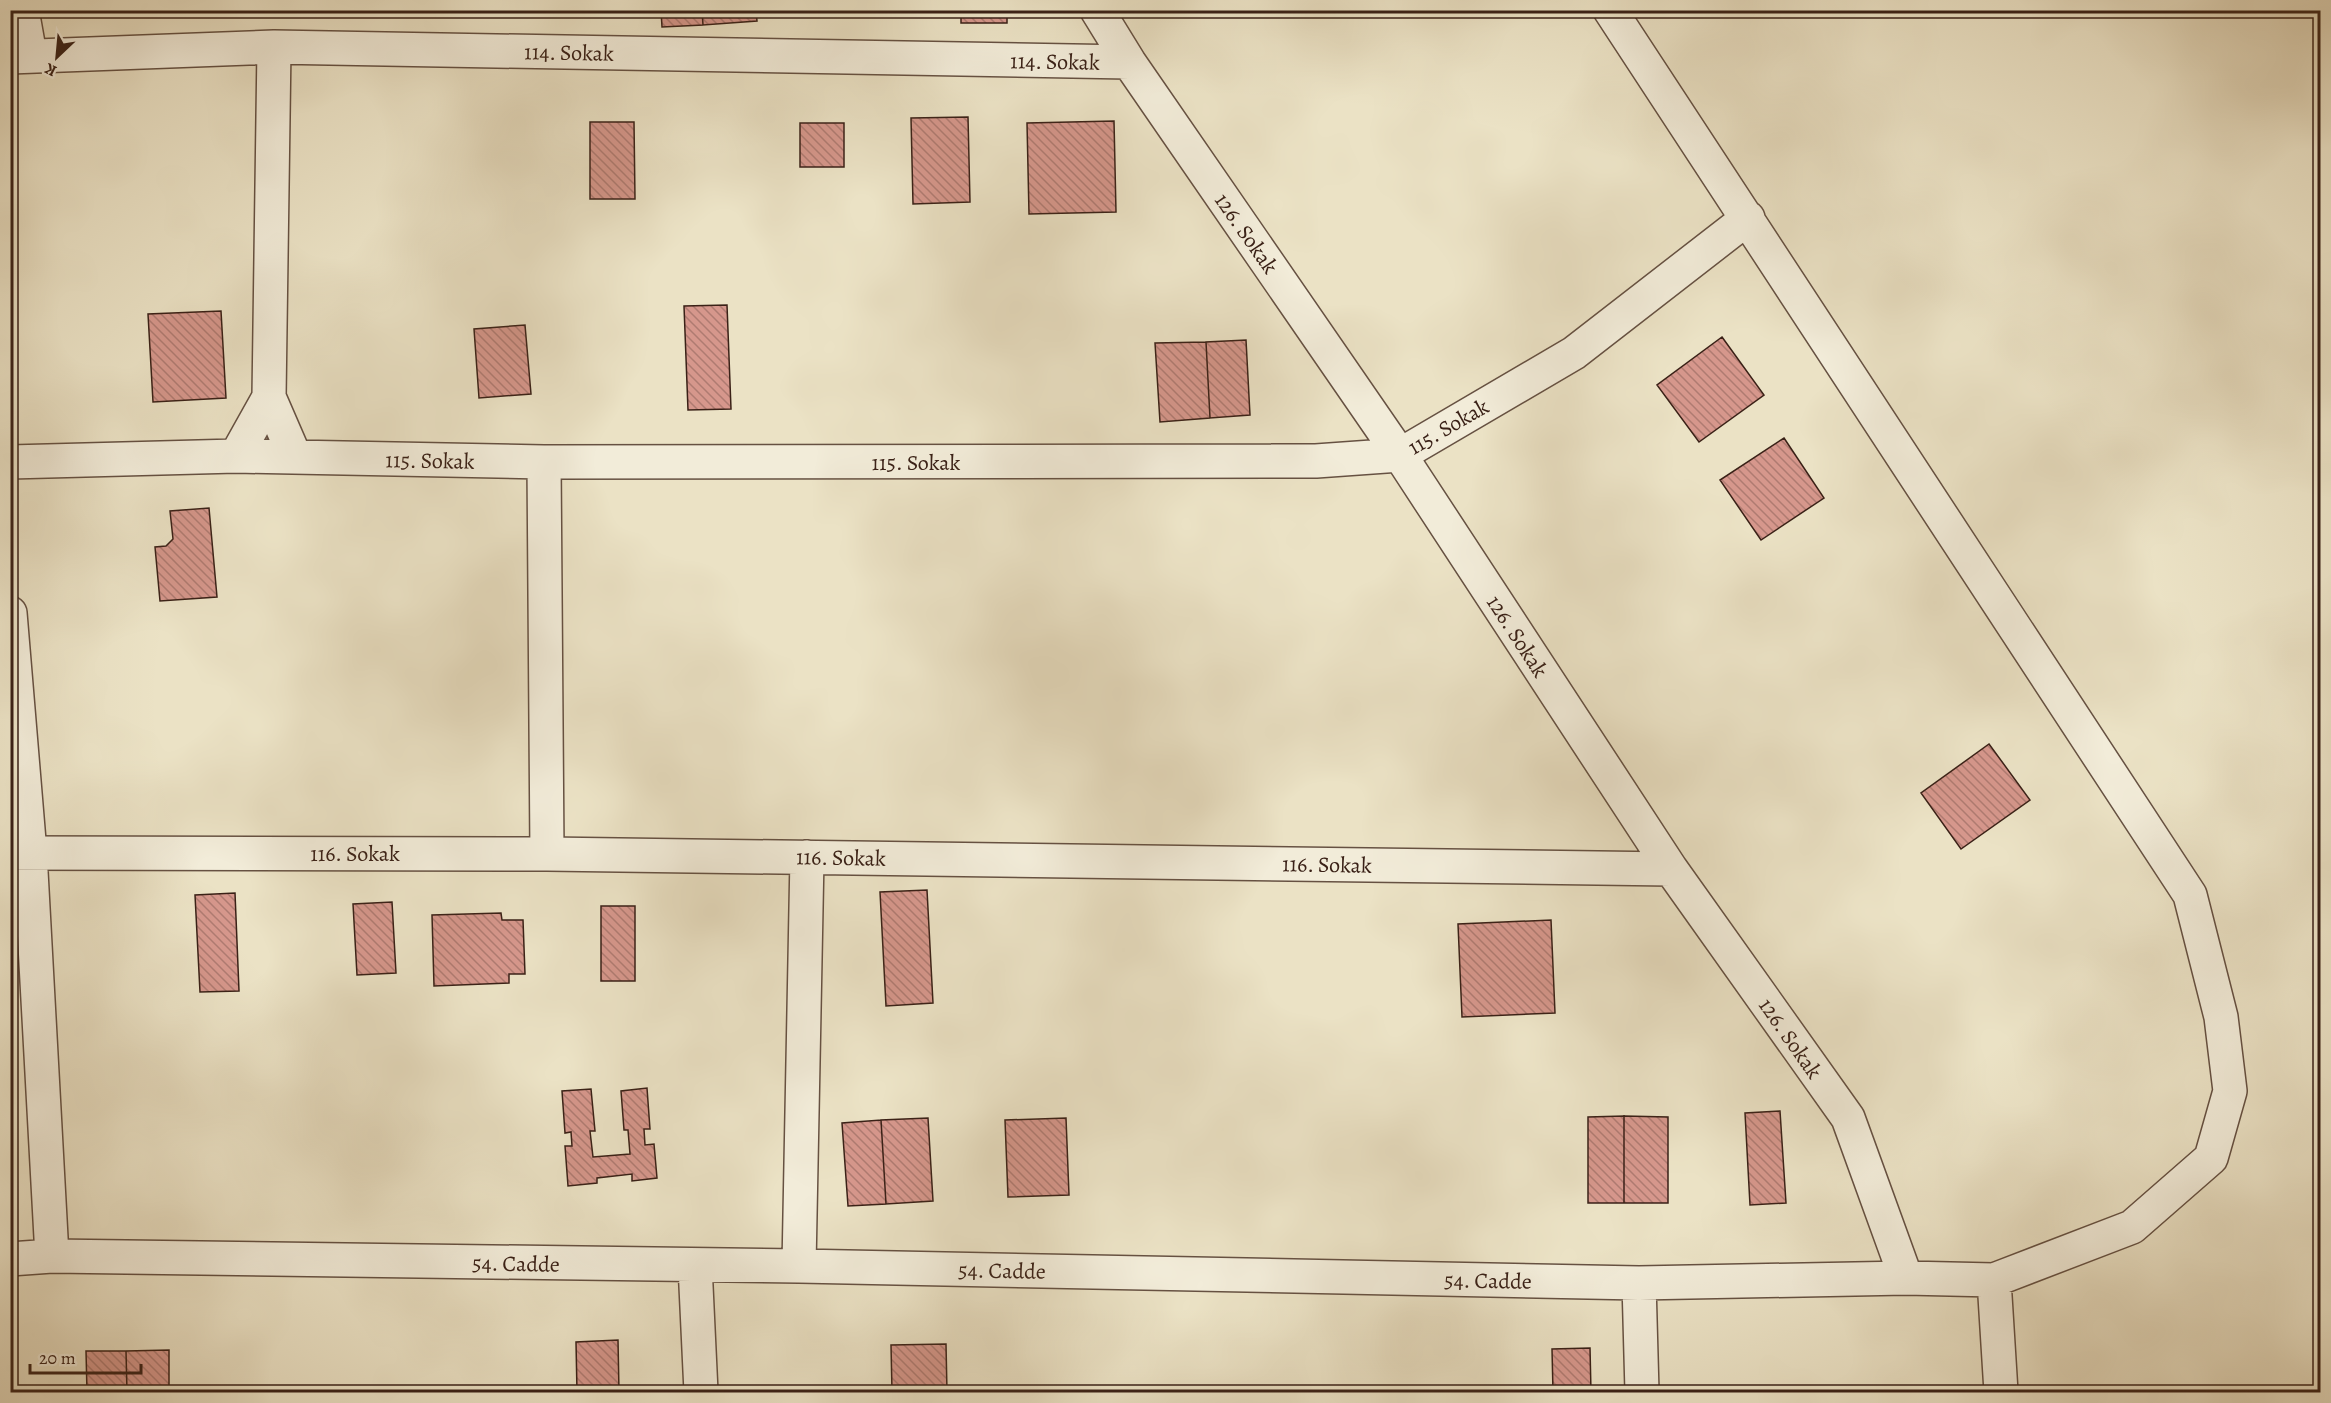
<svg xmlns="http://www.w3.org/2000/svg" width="2331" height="1403" font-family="Alegreya,serif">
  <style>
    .building { fill: url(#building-back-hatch); stroke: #3a2117; stroke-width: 1.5 }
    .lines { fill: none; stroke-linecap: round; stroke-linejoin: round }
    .street-casing { stroke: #665142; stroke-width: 36 }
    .street { stroke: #f2ecd9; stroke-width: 33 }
    .labels { text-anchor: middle; stroke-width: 5; stroke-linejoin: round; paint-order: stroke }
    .street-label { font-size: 22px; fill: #3a2117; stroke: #f2ecd9 }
  </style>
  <defs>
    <pattern id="building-back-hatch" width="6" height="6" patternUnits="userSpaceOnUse" patternTransform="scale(1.5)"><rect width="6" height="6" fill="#d6978c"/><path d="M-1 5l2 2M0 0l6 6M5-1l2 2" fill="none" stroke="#af7b71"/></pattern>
  </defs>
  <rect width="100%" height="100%" fill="#ebe2c5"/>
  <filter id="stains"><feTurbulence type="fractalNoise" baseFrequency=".00333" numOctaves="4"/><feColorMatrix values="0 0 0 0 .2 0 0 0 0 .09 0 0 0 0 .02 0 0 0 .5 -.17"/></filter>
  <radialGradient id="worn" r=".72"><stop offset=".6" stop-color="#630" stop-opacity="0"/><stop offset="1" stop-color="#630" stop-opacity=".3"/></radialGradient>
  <path class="building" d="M314,10h38v2l-38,2z
    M661,10h41l1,15 -41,2z
    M702,10h54l1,11 -54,4z
    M961,10h46v13h-46z
    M968,117l2,85 -57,2 -2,-86z
    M1114,121l2,91 -87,2 -2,-91z
    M590,122h44l1,77h-45z
    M800,123h44v44h-44z
    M727,305l4,104 -43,1 -4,-104z
    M221,311l5,87 -73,4 -5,-88z
    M525,325l6,69 -52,4 -5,-69z
    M1722,337l42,58 -65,47 -42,-57z
    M1246,340l4,75 -40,3 -4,-76z
    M1206,342l4,76 -50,4 -5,-79z
    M1784,438l40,60 -63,42 -41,-60z
    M209,508l8,89 -57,4 -5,-54 11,-1 7,-7 -3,-28z
    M1989,744l41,56 -69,49 -40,-56z
    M927,890l6,113 -47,3 -6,-114z
    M235,893l4,98 -39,1 -5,-97z
    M392,902l4,71 -39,2 -4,-71z
    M601,906h34v75h-34z
    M501,913l1,7h21l2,54h-16v9l-75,3 -2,-71z
    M1551,920l4,93 -93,4 -4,-93z
    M647,1088l3,41h-6l1,16 9,-1 3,34 -25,3v-7l-35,4v5l-29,3 -3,-40h7l-1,-14 -6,1 -3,-42 29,-2 4,42h-5l3,26 37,-3 -2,-24h-4l-3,-39z
    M1780,1111l6,92 -36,2 -5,-92z
    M1624,1116l44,1v86h-44z
    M1624,1116v87h-36v-86z
    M928,1118l5,83 -47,3 -5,-84z
    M1066,1118l3,77 -61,2 -3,-77z
    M881,1120l5,84 -38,2 -6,-83z
    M618,1340l1,52h-42l-1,-50z
    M946,1344l1,48h-55l-1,-47z
    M1590,1348l1,44h-38l-1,-43z
    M169,1350v42h-42l-1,-41z
    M86,1351h40l1,41h-40z"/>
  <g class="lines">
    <g class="street-casing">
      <path id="street" d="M22,10l8,45
        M1097,10l32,52 271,393 271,414 177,249 58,160
        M274,47l-5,350 26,60
        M10,57l264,-10 855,15
        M236,456l33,-59
        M10,462l226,-6 308,6 772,-1 84,-6 174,-102 174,-135
        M544,462l3,392
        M10,613l20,240 22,403
        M10,853l537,1 1124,15
        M10,1259l42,-3 747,10 840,17 267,-5 88,2 138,-53 79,-69 19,-67 -9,-74 -31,-122 -580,-885
        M695,1265l6,127
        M799,1266l8,-409
        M1994,1280l7,112
        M1639,1283l3,109"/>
    </g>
    <use href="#street" class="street"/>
  </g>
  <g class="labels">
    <g class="street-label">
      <text transform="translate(569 52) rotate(1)" y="8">114. Sokak</text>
      <text transform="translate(1055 61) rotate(1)" y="8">114. Sokak</text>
      <text transform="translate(1247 233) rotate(55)" y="8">126. Sokak</text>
      <text transform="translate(1448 426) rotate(-30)" y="8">115. Sokak</text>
      <text transform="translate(430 460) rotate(1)" y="8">115. Sokak</text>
      <text x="916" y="470">115. Sokak</text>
      <text transform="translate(1518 636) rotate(57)" y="8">126. Sokak</text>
      <text x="355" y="861">116. Sokak</text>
      <text transform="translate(841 857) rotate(1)" y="8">116. Sokak</text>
      <text transform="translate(1327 864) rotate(1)" y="8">116. Sokak</text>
      <text transform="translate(1791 1038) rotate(55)" y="8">126. Sokak</text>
      <text transform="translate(516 1263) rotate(1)" y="8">54. Cadde</text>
      <text transform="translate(1002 1270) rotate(1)" y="8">54. Cadde</text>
      <text transform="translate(1488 1280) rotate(1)" y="8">54. Cadde</text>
    </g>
  </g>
  <rect width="2331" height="1403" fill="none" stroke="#ebe2c5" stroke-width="36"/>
  <rect x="12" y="12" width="2307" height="1379" fill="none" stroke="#3a2117" stroke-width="3"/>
  <rect x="18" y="18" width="2295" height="1367" fill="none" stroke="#3a2117" stroke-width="1.5"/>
  <g transform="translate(57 57) rotate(206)" stroke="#f2ecd9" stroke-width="4.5" paint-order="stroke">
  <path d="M0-4.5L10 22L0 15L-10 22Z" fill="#3a2117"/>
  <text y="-9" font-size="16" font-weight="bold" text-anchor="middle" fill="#3a2117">K</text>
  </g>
  <path d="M30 1364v9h111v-9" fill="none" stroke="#3a2117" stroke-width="3"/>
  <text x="39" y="1364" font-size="18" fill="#3a2117" stroke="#f2ecd9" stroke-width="4.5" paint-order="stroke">20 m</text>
  <rect width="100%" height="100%" filter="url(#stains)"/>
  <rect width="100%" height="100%" fill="url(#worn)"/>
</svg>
